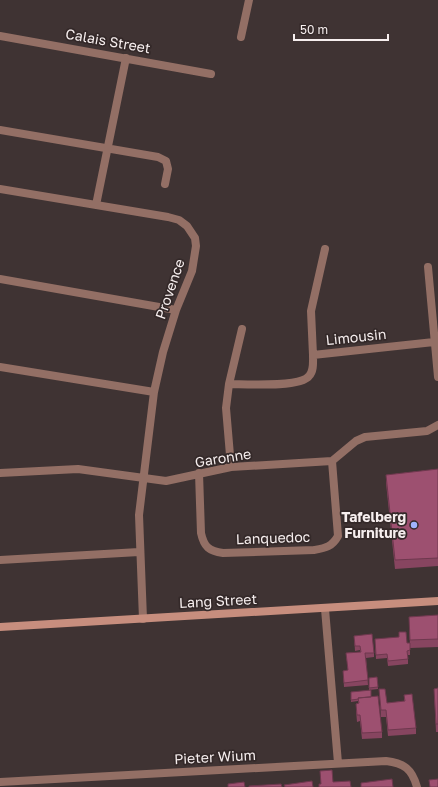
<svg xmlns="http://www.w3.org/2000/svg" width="438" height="787" font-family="'Golos Text',sans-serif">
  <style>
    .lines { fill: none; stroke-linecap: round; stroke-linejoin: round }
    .street { stroke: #936f65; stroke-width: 8 }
    .secondary { stroke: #c78e7e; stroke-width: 8 }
    .wall { fill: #874560 }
    .building { fill: #9d5070; stroke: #6e384e }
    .poi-dot { fill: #a0b3fd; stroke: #342929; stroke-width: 1.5 }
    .labels { text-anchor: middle; stroke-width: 3.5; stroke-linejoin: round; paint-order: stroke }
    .street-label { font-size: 14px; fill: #f6eeee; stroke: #342929 }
    .poi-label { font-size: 14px; font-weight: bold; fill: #f6eeee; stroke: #342929; text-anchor: end }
  </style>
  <rect width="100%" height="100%" fill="#3f3333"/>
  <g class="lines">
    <path class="street" d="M0,36l211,38
      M241,37l8,-37
      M0,130l158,27 8,4 2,8 -3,15
      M0,189l168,28 11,3 8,6 8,12 1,8 -4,25 -16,39 -13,42 -9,40 -15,123 4,104
      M96,205l30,-147
      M428,267l10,110
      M0,279l176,31
      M313,355l-2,-44 14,-62
      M0,367l154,25
      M229,384c15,0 71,4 80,-8 5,-5 4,-14 4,-21l121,-13
      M231,467l-5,-59 3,-24 13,-55
      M0,473l78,-4 88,12 65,-14 101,-6 24,-20 9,-4 62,-6 11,-6
      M199,473l2,60c3,14 8,18 22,20l91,-3c11,-2 18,-3 24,-14l-6,-75
      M0,560l139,-8
      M325,609l13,154
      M0,782l386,-21c18,2 26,8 31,26"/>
    <path class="secondary" d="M0,627l438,-26"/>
  </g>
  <path class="wall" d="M438,469v97l-43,3 -9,-86v-8z
    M438,615v32l-28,1 -1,-31z
    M354,636l20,17v4l-8,1 2,27 -24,2 -1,-16 5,-1 -2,-17 14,-1v-2l-5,1z
    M375,639l32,4h3v12h-2v9l-20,2 -1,-8 -11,1z
    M377,677l1,12 -9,1v-12z
    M438,688v44h-2l-2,-43z
    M379,689l8,14 17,-2v-6l12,33v6l-28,2 -2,-19h-5z
    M351,692l20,5 11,35v6l-20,1 -2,-18 -3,1 -1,-12v-6l2,-1v-2l-7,1z"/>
  <path class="building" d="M438,469v89l-43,2 -9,-85z
    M438,615v24l-28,1 -1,-23z
    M399,632h7l1,11h3v7l-3,1 1,8 -20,2 -1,-7 -11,1 -1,-16 24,-2z
    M372,634l2,19h-9l3,27 -24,3 -1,-12 5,-1 -2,-17 15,-1 -1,-6h-5l-1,-10z
    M377,677l1,10 -9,1v-10z
    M438,688v36h-2l-2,-35z
    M379,689h6l2,14 18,-2 -1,-6 8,-1 4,34 -28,2 -2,-20h-5z
    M371,690v7l-13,1 1,1 -8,1v-8z
    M378,696l4,36 -20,1 -2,-18h-3l-1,-11 3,-1 -1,-5z
    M332,770l1,12 17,-1 1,6h-32v-3h2l-1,-13z
    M392,779l1,8h-32v-4z
    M438,779v8h-8l-1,-7z
    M312,781l1,6h-28l-1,-2z
    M244,782l1,5h-17v-3z
    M281,784l1,3h-33v-1z"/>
  <circle class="poi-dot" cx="414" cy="525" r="4"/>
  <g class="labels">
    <g class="street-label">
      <text transform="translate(108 41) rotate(10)" y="5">Calais Street</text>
      <text transform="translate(170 289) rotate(-71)" y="5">Provence</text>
      <text transform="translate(356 337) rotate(-6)" y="5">Limousin</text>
      <text transform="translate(223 458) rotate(-9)" y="5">Garonne</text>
      <text transform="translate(273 538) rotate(-2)" y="5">Lanquedoc</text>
      <text transform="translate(218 601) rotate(-3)" y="5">Lang Street</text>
      <text transform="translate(215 757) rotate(-3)" y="5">Pieter Wium</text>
    </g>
    <g class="poi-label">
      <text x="406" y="522">Tafelberg<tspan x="406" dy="16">Furniture</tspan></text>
    </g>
  </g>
  <path d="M294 34v6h94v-6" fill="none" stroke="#f6eeee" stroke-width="2"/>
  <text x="300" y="34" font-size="12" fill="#f6eeee" stroke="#342929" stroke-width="3" paint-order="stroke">50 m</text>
</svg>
